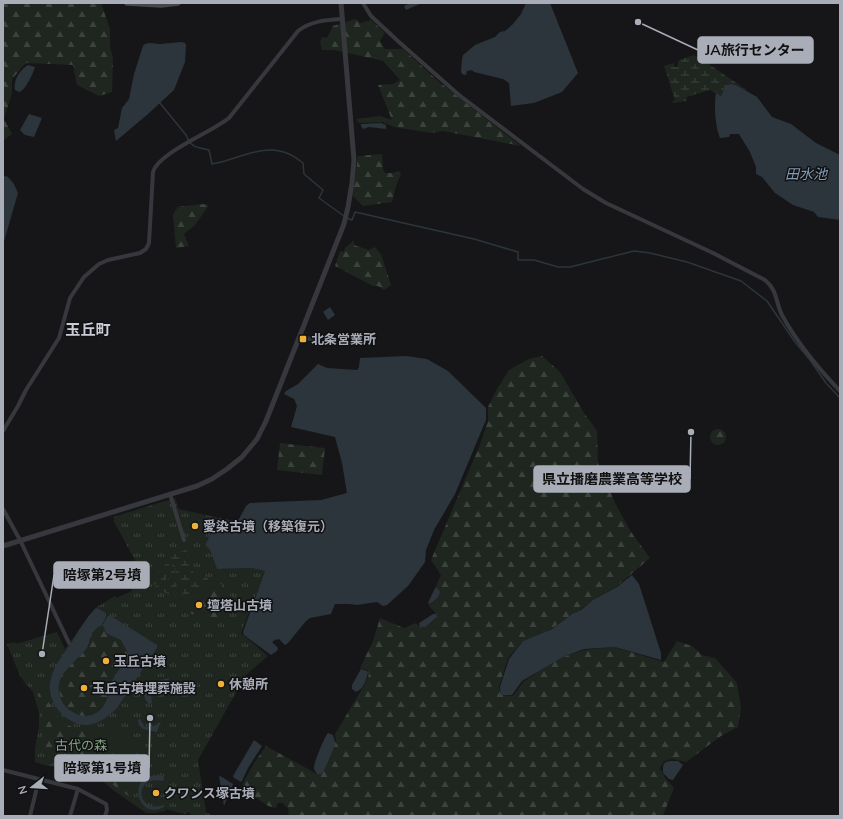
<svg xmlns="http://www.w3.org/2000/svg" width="843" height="819" font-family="'Nunito Sans','Noto Sans JP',sans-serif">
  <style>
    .grass { fill: url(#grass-tufts) }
    .forest { fill: url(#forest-firs) }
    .wetland { fill: url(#wetland-marsh) }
    .garden { fill: #1e261f }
    .water { fill: #2c353c }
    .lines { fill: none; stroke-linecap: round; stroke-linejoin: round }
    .stream { stroke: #2c353c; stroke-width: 1.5 }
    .minor { stroke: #37383d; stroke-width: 4 }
    .tertiary { stroke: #37383d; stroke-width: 5 }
    .secondary { stroke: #45474d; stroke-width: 5.5 }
    .poi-dot { fill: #efb038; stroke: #111113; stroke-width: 1.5 }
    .labels { text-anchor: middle; stroke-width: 3; stroke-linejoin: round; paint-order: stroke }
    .poi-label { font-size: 13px; font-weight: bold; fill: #a9adb8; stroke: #111113; text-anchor: start }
    .park-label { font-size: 13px; fill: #80a382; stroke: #111113 }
    .water-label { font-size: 14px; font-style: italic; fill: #809bb2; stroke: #111113 }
    .quarter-label { font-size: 15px; font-weight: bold; fill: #c9ccd4; stroke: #111113 }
    .leader { fill: none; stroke: #a9adb8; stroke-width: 1.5 }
    .callout-dot { fill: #a9adb8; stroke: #111113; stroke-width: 1.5 }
    .callout { fill: #a9adb8; stroke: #a9adb8; stroke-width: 1.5 }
    .callout-label { font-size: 14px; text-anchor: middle; font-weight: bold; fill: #111 }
  </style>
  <defs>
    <pattern id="grass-tufts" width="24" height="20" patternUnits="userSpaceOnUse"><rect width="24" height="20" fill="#1e261f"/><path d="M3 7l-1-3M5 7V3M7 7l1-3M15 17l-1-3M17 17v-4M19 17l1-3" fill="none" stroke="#3c433d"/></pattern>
    <pattern id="forest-firs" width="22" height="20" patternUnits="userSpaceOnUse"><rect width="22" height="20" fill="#1e261f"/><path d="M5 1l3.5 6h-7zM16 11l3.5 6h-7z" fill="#3c433d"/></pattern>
    <pattern id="wetland-marsh" width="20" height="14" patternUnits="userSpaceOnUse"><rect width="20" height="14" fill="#1e261f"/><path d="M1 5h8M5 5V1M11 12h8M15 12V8" fill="none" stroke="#3c433d"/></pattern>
  </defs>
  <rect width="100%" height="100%" fill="#161618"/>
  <path class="grass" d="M175,498l4,11 40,9 -14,27 5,5 7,19 35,-1 11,2 2,2 -24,61 27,23 -22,19 -48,85 8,52 7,4h-20l-5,-4 -3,2 -9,-2 -9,-3 -2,2 -10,2h-9l-33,-23 -25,-22 -15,-7c-12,8 -24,6 -38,1v-14l4,-21v-14l-6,-21 -8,-9 -5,-7 -13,-32 8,-2 1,2 41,-12 8,17 30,-41 20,-12 1,2 16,-7 -4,-9 18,-13 -10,-7 -23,-42h2l-2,-3z"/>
  <path class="forest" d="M3,3h98l9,26v17l3,13 -1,33 -13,4 -22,-11 -4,-20 -47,-2 -14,16v14l-8,26 8,15 -8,6 -1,-1z
    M355,19l6,4 10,-3 14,13 -5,8 5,8h18l35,32 83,65 -78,-15 -12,2 -37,-6 -12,-5 -23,1 -3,-4 24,-3 12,4 -14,-35 15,-1 7,-4 -17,-19 -49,-11h-12l-2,-8 2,-5 5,1 6,-12z
    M382,154l1,15 2,4h7l7,-2 2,3 -5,12 -4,16 -29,4 -10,-10 5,-40z
    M202,204l7,1 -14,20 -11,9 5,12 -13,2 -3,-34 5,-7z
    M354,240v5l15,5 6,-3 6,7 10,31 -7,5 -6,-4h-5l-38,-20 5,-15 4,1 1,-4z
    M542,356l18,16 24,41 13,18 1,32 17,40 16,29 19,26 -34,29 -23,13 -13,10 -8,4 -21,15 -28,12 -15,17 -9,29 2,8 12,1 10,-14 21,-14 19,-11 21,-7 30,-3 50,15 13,-21 15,5 10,9 13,3 22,25 4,25 -3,19 -17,9 -35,26 -14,-3 -8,2 -4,7 5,10 9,10 -10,25 -2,3h-373l-1,-8 -6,-5h-4l-2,5 -8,-2 -27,-19 13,-24 12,-17 51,28h4l3,-3 12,-30 -1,-7 30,-50 4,-10 -2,-4 -7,-2 13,-27 7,-23 24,10 12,-5 5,5 9,-4 7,-7 -2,-5 -7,-7c6,-2 12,-8 12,-14l-3,-3h-2l6,-13 -10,-15 48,-113 9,-26v-14l9,-18 12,-19 20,-11z
    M710 437a8 8 0 1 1 16 0a8 8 0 1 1-16 0Z
    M280,443l45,5 -3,27 -45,-5z
    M216,581c6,3 16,16 20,22l-21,20 -28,-11 1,-6 -1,-4z
    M100,626h3l4,8 14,6 7,13v3c-4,9 -12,16 -17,25 -2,4 -1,8 -2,12 -1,7 -5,15 -10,19 -20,15 -45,-9 -39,-31 4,-14 18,-21 26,-32 7,-9 2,-15 14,-23z
    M38,693h7c6,17 13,29 30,35 6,3 13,1 19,4l5,13 -6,10 1,7c12,10 19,20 36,14l2,10 -2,11 -43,-31 -16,-7 -5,-8 -22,-3v-6l-2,-3v-31z"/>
  <path class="wetland" d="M694,55c19,11 36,24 54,36l-12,-6 -5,-1 -5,1 -5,11 -11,-6 -23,7 -1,4 -13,2 -1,-2 3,-1 -11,-34 10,-3v4h3l2,-7z
    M186,550l3,4 -2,3 7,17 6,7 8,-5v6l-22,18 -6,-14h-1c-3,-7 -3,-14 -4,-21l-3,-1 -1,-7 2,-3z
    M170,559l5,13 -1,4 -8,2v2l-6,2v2l-7,1 -2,-1 4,-8z
    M174,577l3,11h2l2,7h2l2,5 -19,-7 -12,-7 7,-1v-2l7,-2v-2z"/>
  <path class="garden" d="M108,725l23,17 -8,18 -20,-14 -7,-15 3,-3z"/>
  <path class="water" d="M410,3h12l-16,7 -2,-4z
    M526,3h24l28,70 -16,19 -28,11 -23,3 -2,-23 -6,-4 -29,-7 -2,-2 -5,1 -1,4 -4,-1 -1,-3 1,-11 1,-5 12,-10 20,-8 5,-5 5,-1 8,-7 8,-10z
    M182,42l3,1 1,2 -1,17 -11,28 -26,24 -32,27 -2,-11 4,-2 4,-20 7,-9 5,-25 9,-28 2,-2 4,-1 11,1z
    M28,65l7,2c-2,7 -10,24 -16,25l-4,-2c-2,-10 5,-20 13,-25z
    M731,84l5,1 21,12 15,20 19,7 25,19 24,12v65l-22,-3 -4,-5 -21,-7 -18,-12 -13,-16 -6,-3v-7l-6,-15 -11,-18h-9l-1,3 -9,1c-5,-12 -6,-33 -4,-45l5,3 5,-11z
    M29,114l13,4 -8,19 -9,-2 -5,-5z
    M381,123l5,2v4l-17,-2 -6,2 -2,-3v-2z
    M5,176l3,1 6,7 4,9 -15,52v-68z
    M330,307l5,8 -7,5 -5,-8z
    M306,336l22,4 -1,4 -23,-4z
    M406,356l21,3 21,12 38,37v12l-31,74 -21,36 -8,20 -1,12 -17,24 -21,19 -4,1 -6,-4 -20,3 -8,-1h-14l-4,10 -21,4 -4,3 -18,22 -3,2 -6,-6 -4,1 -3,2 6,6 -1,3 -6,4 -27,-20 -1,-3 22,-61 -13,-3 -35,1 -7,-19 -5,-5 14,-27 15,3 5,-2 7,-13 4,-3 71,-3 26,-7 -5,-30 -7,-26 -44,-10 6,-21 -3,-7 -10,-5 2,-3 12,-7 20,-20 9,4 30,2 2,-3 1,-9z
    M632,575l7,9 22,69v7l-46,-13 -31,2 -21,8 -41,24 -10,14h-11l-1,-8 9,-28 14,-18 29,-12 20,-15 9,-4 12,-10 24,-13z
    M435,588h2l3,3c0,6 -6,11 -11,13l-1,-1z
    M97,608l9,5c1,10 -8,13 -13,19 -4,5 -3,12 -7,17 -11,15 -35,27 -25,50 3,8 10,13 18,16 14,4 25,-5 29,-19 2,-6 1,-12 5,-17 4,-8 11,-14 15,-23v-3l-7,-13 -15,-7 -3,-8 5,-9h3l46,29v3l-40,60c-7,7 -18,16 -29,17 -20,1 -40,-20 -38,-40 1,-18 16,-33 25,-48 4,-7 15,-25 22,-29z
    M433,614h3l1,3 -9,8 -8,3 -1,-5z
    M361,669l6,2 1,2c-2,7 -4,16 -12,19l-4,-3v-4z
    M169,678l-1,7 -18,4 2,14 -3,1 -4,-5 -3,-14z
    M140,719l5,8 9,-1 7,-5 -4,11h-1l-13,-3 -4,-4 -1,-5z
    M328,733l5,2 2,7v3l-11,26 -3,3h-4c-1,-2 -3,-4 -3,-6 0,-6 11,-32 14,-35z
    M254,740l8,6 -14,22 -6,13 -1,1 -7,-4 -1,-2z
    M670,761h8l5,4 -10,15 -4,-1 -6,-6c0,-7 -1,-11 7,-12z
    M155,775l8,1 1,3 -1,2c-24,-5 -28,19 -12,25 4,1 8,0 13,-1v2c-20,11 -33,-12 -21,-29z
    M219,776l3,1 11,7 -9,22z"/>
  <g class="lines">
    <path class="stream" d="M160,103l26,32c5,13 11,12 23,15l3,14c26,-4 51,-22 77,-10 5,2 10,6 14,9l1,11 19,16 -4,8 25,18
      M347,218l5,2 3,-8 119,27 44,13v8h16l24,7h12l64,-16 16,2 37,9 54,19 26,20 28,41 15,18 16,23 14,15"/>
    <path class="minor" d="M363,3l8,13 28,26 60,53 124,94 23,14 107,50 52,27c13,11 10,21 17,35 14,26 38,55 58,76
      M3,431l15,-25 8,-16 33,-52 11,-40 14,-21 15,-13 9,-4 32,-7 6,-4 3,-6 4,-71c5,-19 59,-40 76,-54l69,-87c13,-10 27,-11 44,-12
      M170,494l14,46
      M3,509l17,31 49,103
      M3,770l75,19 -8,27
      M78,789l28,15 1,6 -2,6
      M30,816l9,-37"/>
    <path class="tertiary" d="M3,546l194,-60 15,-7 15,-10 15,-12 15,-18 9,-18 78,-197 4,-17 4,-24 2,-23 -13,-157"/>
    <path class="secondary" d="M127,3l34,2 17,-2"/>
  </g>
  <g class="poi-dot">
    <rect x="299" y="335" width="8" height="8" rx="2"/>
    <circle cx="195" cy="526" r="4"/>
    <circle cx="199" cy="605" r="4"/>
    <circle cx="106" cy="661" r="4"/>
    <circle cx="221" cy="684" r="4"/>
    <circle cx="84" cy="688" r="4"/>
    <circle cx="156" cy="793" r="4"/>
  </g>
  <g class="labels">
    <g class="poi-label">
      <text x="311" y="344">北条営業所</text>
      <text x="203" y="531">愛染古墳（移築復元）</text>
      <text x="207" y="610">壇塔山古墳</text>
      <text x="114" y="666">玉丘古墳</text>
      <text x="229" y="689">休憩所</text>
      <text x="92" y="693">玉丘古墳埋葬施設</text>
      <text x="164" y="798">クワンス塚古墳</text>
    </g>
    <g class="park-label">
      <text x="81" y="750">古代の森</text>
    </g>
    <g class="water-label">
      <text x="806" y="179">田水池</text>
    </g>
    <g class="quarter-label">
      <text x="88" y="335">玉丘町</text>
    </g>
  </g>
  <path class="leader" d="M638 22L698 50M691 432L690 479M42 654L54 575M150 718L149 768"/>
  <g class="callout-dot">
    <circle cx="638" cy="22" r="4"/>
    <circle cx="691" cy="432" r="4"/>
    <circle cx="42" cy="654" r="4"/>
    <circle cx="150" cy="718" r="4"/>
  </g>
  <g class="callout">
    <rect x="698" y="37" width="115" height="26" rx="4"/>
    <rect x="534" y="466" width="156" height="26" rx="4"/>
    <rect x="54" y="562" width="95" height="26" rx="4"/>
    <rect x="55" y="755" width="94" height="26" rx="4"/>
  </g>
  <g class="callout-label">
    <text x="755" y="55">JA旅行センター</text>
    <text x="612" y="484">県立播磨農業高等学校</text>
    <text x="102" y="580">陪塚第2号墳</text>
    <text x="102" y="773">陪塚第1号墳</text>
  </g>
  <rect width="843" height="819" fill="none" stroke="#a9adb8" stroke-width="8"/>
  <g transform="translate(32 787) rotate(253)" stroke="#111113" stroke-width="3" paint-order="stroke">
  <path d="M0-3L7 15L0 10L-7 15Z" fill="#a9adb8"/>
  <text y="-6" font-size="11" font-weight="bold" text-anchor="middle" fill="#a9adb8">N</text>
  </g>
</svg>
